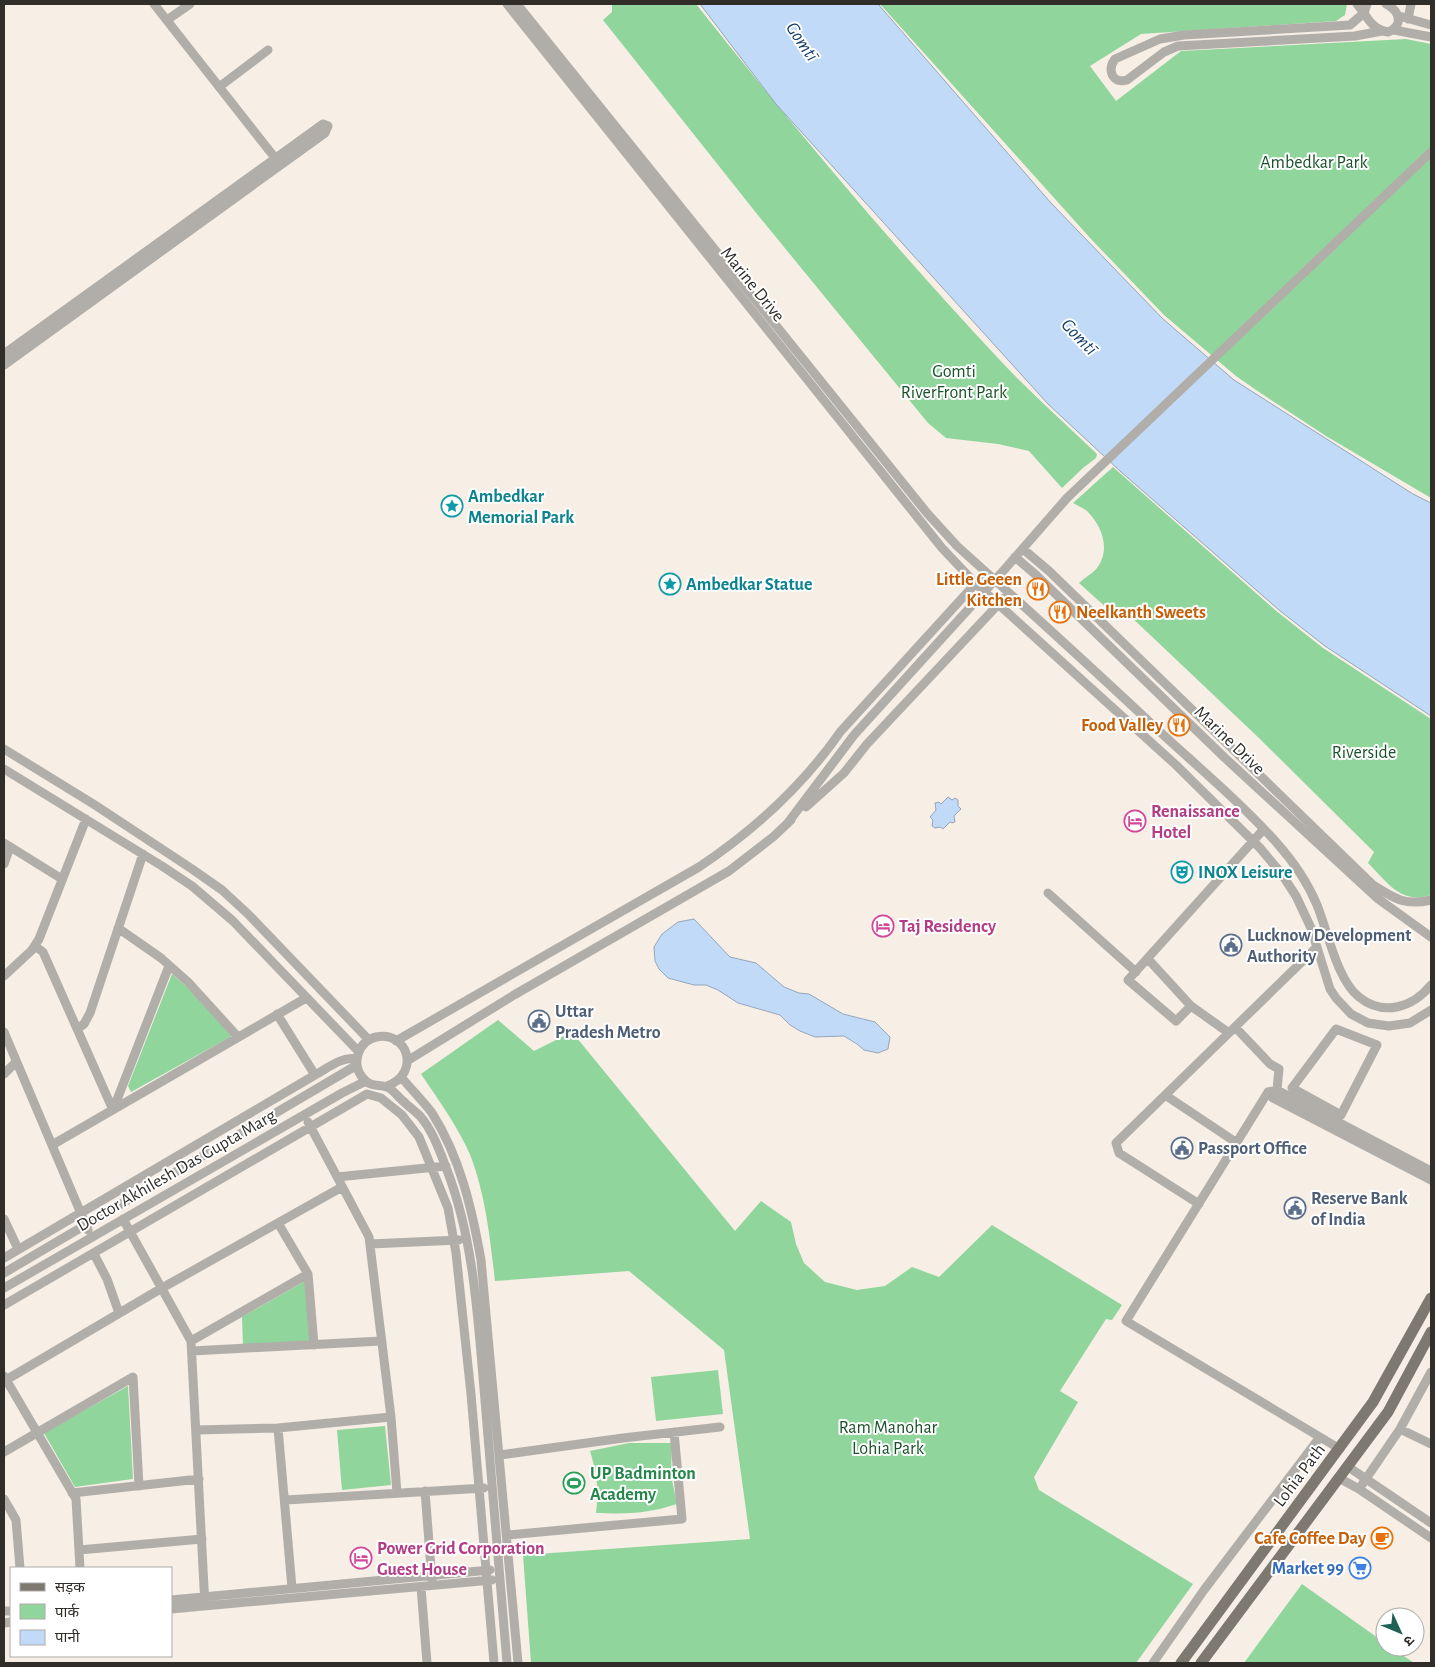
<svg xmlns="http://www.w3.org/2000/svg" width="1435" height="1667" font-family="'Alegreya Sans','Noto Sans Devanagari',sans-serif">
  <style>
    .green { fill: #90d59c }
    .water { fill: #c1daf8; stroke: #96a6ba }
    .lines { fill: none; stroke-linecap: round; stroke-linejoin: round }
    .minor { stroke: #b1aeaa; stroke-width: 9 }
    .major { stroke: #7d7870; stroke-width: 11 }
    .labels { text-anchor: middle; stroke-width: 4; stroke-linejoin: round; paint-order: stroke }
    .park-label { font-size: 18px; fill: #195228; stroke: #fff }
    .street-label { font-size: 18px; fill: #312e2a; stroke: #fff }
    .culture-label { font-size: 18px; font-weight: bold; fill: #0d838f; stroke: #fff; text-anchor: start }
    .food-label { font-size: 18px; font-weight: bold; fill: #c56008; stroke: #fff; text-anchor: end }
    .hotel-label { font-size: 18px; font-weight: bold; fill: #b23c85; stroke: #fff; text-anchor: start }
    .service-label { font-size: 18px; font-weight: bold; fill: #4e5e75; stroke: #fff; text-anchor: start }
    .leisure-label { font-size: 18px; font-weight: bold; fill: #27864d; stroke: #fff; text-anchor: start }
    .shop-label { font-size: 18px; font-weight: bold; fill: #366cbe; stroke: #fff; text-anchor: end }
    .water-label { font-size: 19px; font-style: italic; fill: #143f6c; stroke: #fff }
  </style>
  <rect width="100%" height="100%" fill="#f7eee5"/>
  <path class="green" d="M612,4h84c96,121 195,240 301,353 31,34 67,65 100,97l-1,4 -13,10 -21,20 -33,-37 -31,-7 -52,-6 -18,-15 -171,-209 -154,-194 9,-8z
    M880,4h467l-2,11 -9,6 -195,13 -51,32 26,35 65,-50 225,-12 25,5v454l-105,-62 -67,-44 -23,-16 -72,-61 -73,-76z
    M1113,467l162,143 48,38 108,71v176c-30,10 -44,-13 -63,-32l6,-11 -114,-113 -133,-126 -7,7 -41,-37c5,-5 14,-10 18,-15 14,-19 5,-42 -10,-57 -4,-3 -10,-6 -14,-8z
    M172,974l15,13 45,49 -101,56 -3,-6z
    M498,1020l36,31 38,-19 163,199 26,-30 30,21 5,22 8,19 21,19 32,8 28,-4 27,-19 27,10 53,-52 130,80 -10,15 -6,-1 -46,72 18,11 -44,75 5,13 154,94 -57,79h-605l-8,-108 227,-16 -26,-189 -95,-79 -134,10c-5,-42 -9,-84 -24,-124 -11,-27 -33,-58 -50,-83z
    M305,1281l5,60 -67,5 -1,-29z
    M718,1370l5,44 -67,7 -5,-44z
    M128,1386l5,93 -58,8 -31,-54z
    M385,1426l6,59 -49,5 -5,-60z
    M629,1443h43l-1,32 6,29c-31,10 -49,10 -81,9 3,-24 1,-39 -6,-62z
    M1302,1584l83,59v4h6l23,16h-170z"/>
  <path class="water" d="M700,4h178l173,199 112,116 71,61 179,114 18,9v213l-106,-70 -46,-36 -159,-139 -72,-67 -272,-300z
    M948,797l4,3 3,-2 3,2v6l3,3 -7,7 1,6 -3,1 -2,-1 -7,7 -3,-2 -5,1 -3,-2 1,-6 -3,-3 6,-7 -1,-7 4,-1 2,2z
    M694,919l36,38 26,6 28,24 15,6 10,1 34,20 32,8 15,15 -2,12 -10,4 -14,-3 -7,-6 -13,-8 -29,1 -15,-6 -10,-6 -10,-10 -42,-12 -20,-13 -12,-5h-12l-26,-7 -9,-9 -4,-8 -1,-14 8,-13 16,-12z"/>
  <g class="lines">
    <path class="minor" d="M154,4l125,159
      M507,4l435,544 34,36 200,181 84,83 21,25 15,23 15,32 19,61 6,9 15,16 17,9 21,3 21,-3 21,-13
      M517,4l410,509 30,33c68,61 135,122 201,184 40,37 82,72 118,112 16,18 32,41 41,63 11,27 20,75 42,92 25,20 54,10 72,-12
      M1357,4l7,9 -14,12 -166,10 -24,4 -45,20c-8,11 -3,25 12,21l37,-28 14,-6 177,-10 27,-5
      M1367,4l-3,9c6,10 12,17 24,19 16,-6 12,-21 -2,-28
      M1399,16l32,9
      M1408,19l3,-15
      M167,20l23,-16
      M1394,30l37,7
      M219,87l49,-37
      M4,354l319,-230 5,2 -3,7 -321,232
      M1023,549l26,22 324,314c22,14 32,21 58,15
      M1015,557l21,18 189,183 152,140 54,39
      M4,749l91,56 97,64 30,21 26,24 121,126
      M4,769l158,97 30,20 41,35 126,131
      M806,807l38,-34 23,-29 142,-151
      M787,824l67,-89 150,-165 63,-72 364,-346
      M4,843l58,36
      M4,864l6,-17
      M1048,893l88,79
      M118,928l43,30 27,24 50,55
      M35,946l8,6 70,158
      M1148,959l43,47 38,27
      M4,976l28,-26 7,-11 47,-120
      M1191,1006l-15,15 -48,-41 135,-150
      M277,1014l38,61
      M1235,1027l35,37 9,5 -2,21
      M77,1029l7,-5 6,-11 53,-159
      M1336,1029l41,16 -36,70 -49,-27z
      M4,1032l84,198
      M396,1041l303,-174c54,-36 105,-83 142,-136l145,-159
      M407,1061l107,-66 215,-124 44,-34 18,-17
      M4,1074l12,-12
      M402,1078c9,11 21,23 30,35 28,44 40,96 49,147l37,403
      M387,1086c35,-13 20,-56 -11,-49 -17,4 -25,25 -14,40 9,12 18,6 27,11 5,3 9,9 14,13 5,5 12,10 17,15 13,15 20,36 27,54 28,73 31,153 38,230 7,88 15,176 22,263
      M1268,1092l5,6 158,82
      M1165,1095l72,48
      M113,1110l56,-144
      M308,1122l61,115 22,180 6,76
      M52,1145l254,-147
      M337,1177l109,-11
      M1199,1204l-80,-51 -3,-10 201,-196
      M4,1219l14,30
      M123,1219l68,122 14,265
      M278,1223l30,51 6,71
      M370,1244l89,-4
      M94,1254l13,25 12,34
      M4,1258l311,-183c13,-7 27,-19 42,-16
      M4,1273l353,-208
      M4,1288l338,-195 24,-12
      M4,1305l363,-211 14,4 21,17 17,22 29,71 8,45 15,141 23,269
      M191,1341l117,-67
      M192,1351l189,-10
      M4,1376l72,123 4,69
      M6,1380l156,-92 180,-101
      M278,1428l14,160
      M1400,1429l31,15
      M196,1430l82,-2 113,-11
      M1340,1449l-214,-128 142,-229 9,-2 154,81
      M4,1452l129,-75 6,109
      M500,1455l123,-17 97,-11
      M1347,1466l84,57
      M1339,1478l20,11 72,49
      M1359,1489l41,-60 31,-57
      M425,1491l7,90
      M72,1493l127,-14
      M4,1499l12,21 4,48
      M286,1500l198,-12
      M507,1535l175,-16 -8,-87
      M79,1550l123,-11
      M421,1587l6,76
      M171,1600l319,-30
      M171,1609l321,-29
      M4,1611h7
      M4,1623l7,-1
      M1153,1663l51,-73 116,-153"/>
    <path class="major" d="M1181,1663l192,-261 58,-104
      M1201,1663l187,-251 43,-80"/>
  </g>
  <defs>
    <g id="sight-ring" transform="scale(1.125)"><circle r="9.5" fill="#fff" stroke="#0f9aa8" stroke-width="1.5"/><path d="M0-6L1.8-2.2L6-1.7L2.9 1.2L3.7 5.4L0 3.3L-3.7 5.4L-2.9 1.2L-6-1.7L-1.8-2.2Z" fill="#0f9aa8"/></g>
    <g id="restaurant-ring" transform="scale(1.125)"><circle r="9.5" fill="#fff" stroke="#e8710a" stroke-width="1.5"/><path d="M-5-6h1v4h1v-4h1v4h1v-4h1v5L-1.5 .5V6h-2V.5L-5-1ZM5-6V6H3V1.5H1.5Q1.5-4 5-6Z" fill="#e8710a"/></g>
    <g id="hotel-ring" transform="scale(1.125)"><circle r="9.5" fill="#fff" stroke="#d1479c" stroke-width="1.5"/><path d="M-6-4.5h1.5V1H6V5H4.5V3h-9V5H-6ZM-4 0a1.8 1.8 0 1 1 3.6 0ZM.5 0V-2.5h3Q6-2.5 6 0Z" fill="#d1479c"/></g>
    <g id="theatre-ring" transform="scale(1.125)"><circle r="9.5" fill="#fff" stroke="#0f9aa8" stroke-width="1.5"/><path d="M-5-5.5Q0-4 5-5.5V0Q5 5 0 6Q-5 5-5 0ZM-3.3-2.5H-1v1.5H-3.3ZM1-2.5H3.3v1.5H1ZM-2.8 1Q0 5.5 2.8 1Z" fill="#0f9aa8"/></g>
    <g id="civic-ring" transform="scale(1.125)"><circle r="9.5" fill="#fff" stroke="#5c6f8a" stroke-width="1.5"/><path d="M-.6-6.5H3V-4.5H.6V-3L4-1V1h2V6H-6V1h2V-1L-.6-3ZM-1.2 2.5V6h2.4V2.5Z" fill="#5c6f8a"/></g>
    <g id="stadium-ring" transform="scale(1.125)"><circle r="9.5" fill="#fff" stroke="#2e9e5b" stroke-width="1.5"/><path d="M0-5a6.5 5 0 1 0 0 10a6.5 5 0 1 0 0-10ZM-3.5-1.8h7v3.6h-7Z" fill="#2e9e5b"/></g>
    <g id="cafe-ring" transform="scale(1.125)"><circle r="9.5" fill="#fff" stroke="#e8710a" stroke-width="1.5"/><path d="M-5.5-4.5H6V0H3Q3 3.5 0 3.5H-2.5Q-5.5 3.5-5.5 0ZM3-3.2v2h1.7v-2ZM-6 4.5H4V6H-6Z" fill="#e8710a"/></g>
    <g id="supermarket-ring" transform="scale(1.125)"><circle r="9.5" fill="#fff" stroke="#3f7fe0" stroke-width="1.5"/><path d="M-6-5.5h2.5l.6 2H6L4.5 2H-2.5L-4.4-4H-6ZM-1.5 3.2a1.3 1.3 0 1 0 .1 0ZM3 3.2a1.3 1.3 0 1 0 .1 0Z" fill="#3f7fe0"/></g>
  </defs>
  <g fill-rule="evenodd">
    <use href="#sight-ring" x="452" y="506"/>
    <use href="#sight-ring" x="670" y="584"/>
    <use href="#restaurant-ring" x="1038" y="589"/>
    <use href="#restaurant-ring" x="1060" y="612"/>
    <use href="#restaurant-ring" x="1179" y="725"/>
    <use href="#hotel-ring" x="1135" y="821"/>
    <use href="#theatre-ring" x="1182" y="872"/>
    <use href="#hotel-ring" x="883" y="926"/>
    <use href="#civic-ring" x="1231" y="945"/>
    <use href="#civic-ring" x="539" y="1021"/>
    <use href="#civic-ring" x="1182" y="1148"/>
    <use href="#civic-ring" x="1295" y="1208"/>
    <use href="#stadium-ring" x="574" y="1483"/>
    <use href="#cafe-ring" x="1382" y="1538"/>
    <use href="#hotel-ring" x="361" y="1558"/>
    <use href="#supermarket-ring" x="1360" y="1568"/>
  </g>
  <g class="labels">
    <g class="park-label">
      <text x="1314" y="168">Ambedkar Park</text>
      <text x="954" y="377">Gomti<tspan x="954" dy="21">RiverFront Park</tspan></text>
      <text x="1364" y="758">Riverside</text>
      <text x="888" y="1433">Ram Manohar<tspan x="888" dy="21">Lohia Park</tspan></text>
    </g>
    <g class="street-label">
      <text transform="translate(753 284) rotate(51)" y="6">Marine Drive</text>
      <text transform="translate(1230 740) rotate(44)" y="6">Marine Drive</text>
      <text transform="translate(176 1170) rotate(-30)" y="6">Doctor Akhilesh Das Gupta Marg</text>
      <text transform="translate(1299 1475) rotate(-53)" y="6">Lohia Path</text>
    </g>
    <g class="culture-label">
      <text x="468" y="502">Ambedkar<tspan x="468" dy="21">Memorial Park</tspan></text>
      <text x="686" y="590">Ambedkar Statue</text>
      <text x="1198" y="878">INOX Leisure</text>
    </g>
    <g class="food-label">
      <text x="1022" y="585">Little Geeen<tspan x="1022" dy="21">Kitchen</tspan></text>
      <text x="1076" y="618" text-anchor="start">Neelkanth Sweets</text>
      <text x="1163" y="731">Food Valley</text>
      <text x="1366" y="1544">Cafe Coffee Day</text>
    </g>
    <g class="hotel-label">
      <text x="1151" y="817">Renaissance<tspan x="1151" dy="21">Hotel</tspan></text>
      <text x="899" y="932">Taj Residency</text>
      <text x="377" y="1554">Power Grid Corporation<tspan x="377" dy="21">Guest House</tspan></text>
    </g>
    <g class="service-label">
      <text x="1247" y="941">Lucknow Development<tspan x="1247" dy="21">Authority</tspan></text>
      <text x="555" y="1017">Uttar<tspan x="555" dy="21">Pradesh Metro</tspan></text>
      <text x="1198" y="1154">Passport Office</text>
      <text x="1311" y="1204">Reserve Bank<tspan x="1311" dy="21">of India</tspan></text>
    </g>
    <g class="leisure-label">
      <text x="590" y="1479">UP Badminton<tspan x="590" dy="21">Academy</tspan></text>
    </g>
    <g class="shop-label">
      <text x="1344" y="1574">Market 99</text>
    </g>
    <g class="water-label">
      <text transform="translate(803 41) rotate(56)" y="7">Gomtī</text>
      <text transform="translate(1080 336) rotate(46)" y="7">Gomtī</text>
    </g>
  </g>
  <rect width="1435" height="1667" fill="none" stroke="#312e2a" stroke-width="10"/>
  <rect x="10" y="1567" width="162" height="90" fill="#ffffff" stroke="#adabaa"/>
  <rect x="20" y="1583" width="25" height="8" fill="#7d7870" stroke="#adabaa"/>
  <text x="55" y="1592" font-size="15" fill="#312e2a">सड़क</text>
  <rect x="20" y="1604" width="25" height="15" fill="#90d59c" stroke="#adabaa"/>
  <text x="55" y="1617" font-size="15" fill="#312e2a">पार्क</text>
  <rect x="20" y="1630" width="25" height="15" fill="#c1daf8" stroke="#adabaa"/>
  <text x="55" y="1642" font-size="15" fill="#312e2a">पानी</text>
  <g transform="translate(1400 1632) rotate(134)"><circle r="24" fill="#ffffff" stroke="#adabaa"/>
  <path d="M0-4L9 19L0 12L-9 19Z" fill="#1d6254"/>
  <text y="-8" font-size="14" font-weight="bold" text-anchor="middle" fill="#312e2a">उ</text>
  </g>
</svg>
